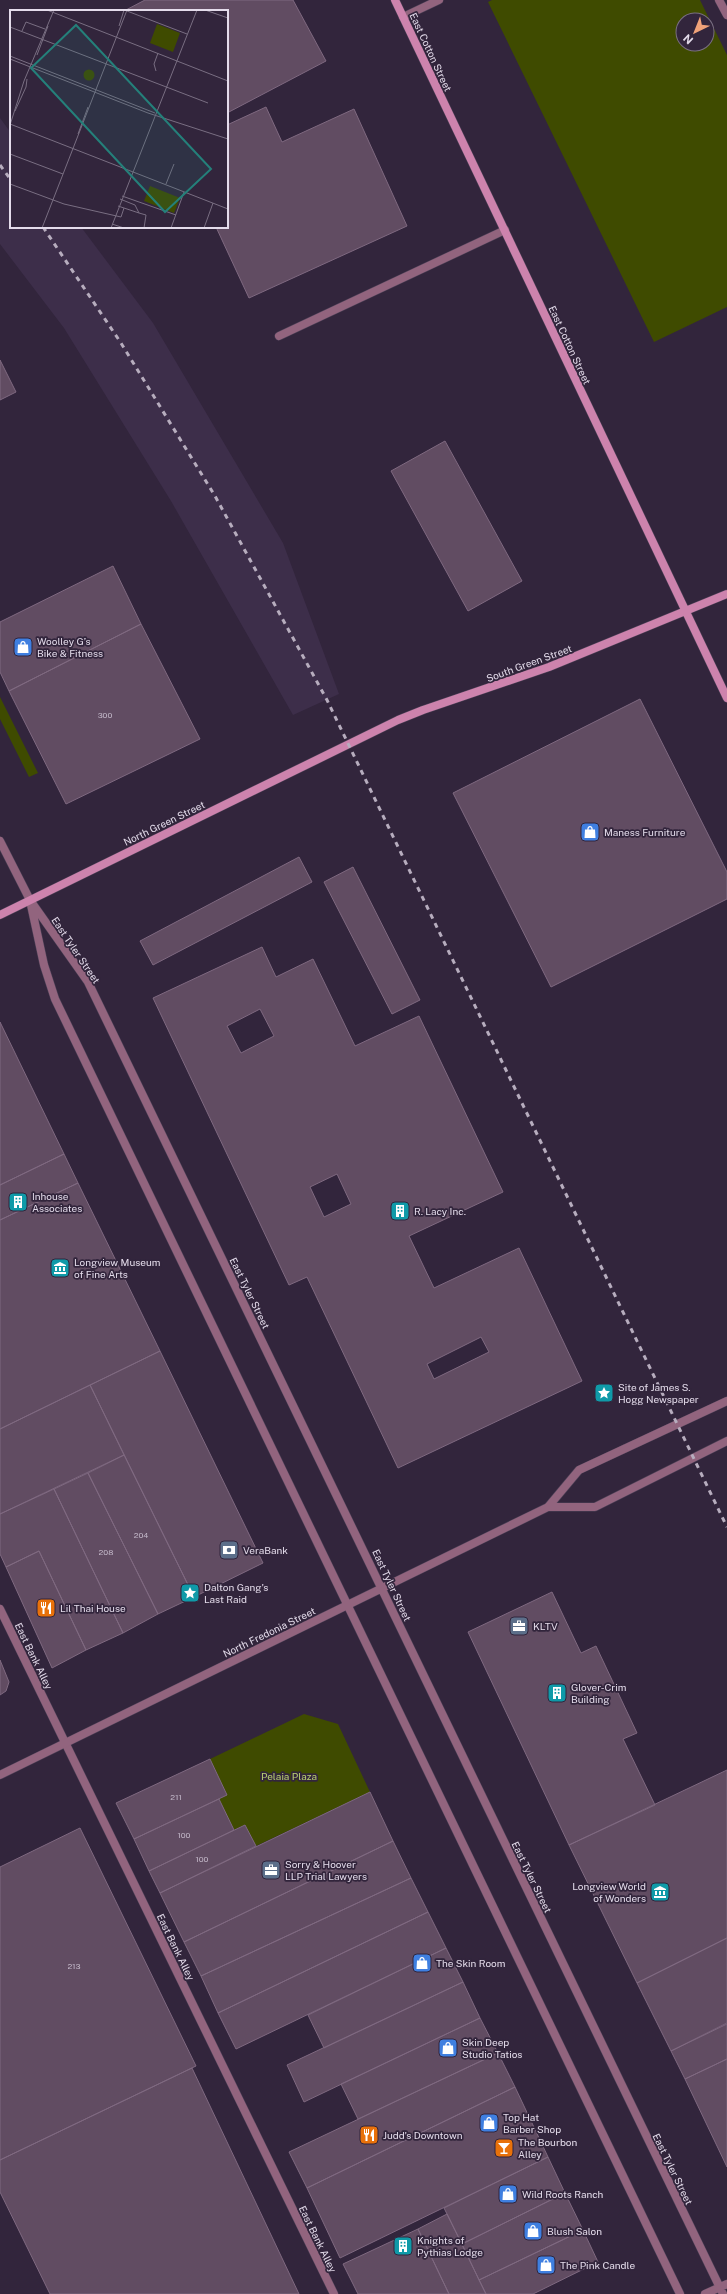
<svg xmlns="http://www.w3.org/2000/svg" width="727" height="2294" font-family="'Public Sans',sans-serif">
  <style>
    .built { fill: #3d2e4a }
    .green { fill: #3f4b00; fill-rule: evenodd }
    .building { fill: #614c62; stroke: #7f6980; fill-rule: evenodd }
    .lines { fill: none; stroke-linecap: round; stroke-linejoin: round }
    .lane-casing { stroke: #4e4258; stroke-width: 9 }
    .street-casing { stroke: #4e4258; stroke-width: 9 }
    .secondary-casing { stroke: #4e4258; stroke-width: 9 }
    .lane { stroke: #92647e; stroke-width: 8 }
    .street { stroke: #92647e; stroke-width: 8 }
    .secondary { stroke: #cd83ad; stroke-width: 8 }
    .rail { stroke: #b7adbe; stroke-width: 3; stroke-dasharray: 5 5; stroke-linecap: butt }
    .labels { text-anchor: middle; stroke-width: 3.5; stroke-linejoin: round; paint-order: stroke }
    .number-label { font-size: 8px; fill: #c3b8c9 }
    .street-label { font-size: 10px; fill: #e4dceb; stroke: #32253c }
    .poi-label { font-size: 10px; fill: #e4dceb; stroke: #32253c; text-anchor: start }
    .park-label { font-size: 10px; fill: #bbd172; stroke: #32253c }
    .inset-road { fill: none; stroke: #796e82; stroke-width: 1 }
    .view { fill: #24807a; fill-opacity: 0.15; stroke: #24807a; stroke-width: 2 }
    .inset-edge { fill: none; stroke: #e4dceb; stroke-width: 2 }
  </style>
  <rect width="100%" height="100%" fill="#32253c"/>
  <path class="built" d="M0,118l11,15v94h70l72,96 130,220 56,151 -46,21 -122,-214 -107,-173 -64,-84z"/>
  <path class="green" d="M492,0h208l27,55v252l-73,35 -166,-340zM683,20h24v24h-24z
    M0,697l38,76 -9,4 -29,-58z
    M304,1714l34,10 32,68 -114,54 -11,-21 -11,5 -15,-31 8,-4 -17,-36z"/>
  <path class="building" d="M145,0h148l33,61 -99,52v-102h-103z
    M266,107l16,35 72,-33 53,117 -158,72 -33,-71h11v-102z
    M0,360l16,32 -16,8z
    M445,441l77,140 -54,30 -77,-140z
    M113,566l28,58 -132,67 -9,-19v-50z
    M141,624l59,115 -134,65 -57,-113z
    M640,699l87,173v27l-176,88 -98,-194z
    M299,857l13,25 -159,83 -13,-24z
    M353,867l67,133 -28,14 -68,-132z
    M262,947l14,30 37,-18 42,87 64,-30 84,176 -94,44 25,52 85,-40 63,133 -184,87 -91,-191 -18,8 -136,-287zM260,1009l14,27 -33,17 -14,-27zM337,1174l14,30 -27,13 -14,-30zM481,1337l8,15 -55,27 -7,-15z
    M0,1022l64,132 -64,31z
    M64,1154l14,29 -78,37v-35z
    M78,1183l82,168 -160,78v-209z
    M160,1351l103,212 -69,34 -104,-212z
    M90,1385l34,70 -124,59v-85z
    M124,1455l70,142 -36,17 -70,-141z
    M88,1473l70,141 -35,19 -69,-144z
    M54,1489l69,144 -37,17 -47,-99 -33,16 -6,-13v-40z
    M39,1551l47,99 -34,18 -46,-101z
    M552,1592l29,61 15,-7 41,87 -14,6 32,66 -86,40 -101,-213z
    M0,1660l9,22 -3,9 -6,4z
    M210,1759l17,36 -93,44 -18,-36z
    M727,1770v168l-90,45 -68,-138z
    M370,1792l23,49 -209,101 -24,-49z
    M219,1799l15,31 -85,41 -15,-32z
    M245,1825l11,21 -96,47 -11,-22z
    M80,1828l116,238 -196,94v-293z
    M393,1841l18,37 -210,98 -17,-34z
    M411,1878l17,34 -210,101 -17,-37z
    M428,1912l18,36 -210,101 -18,-36z
    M727,1938v85l-56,28 -34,-68z
    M446,1948l17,34 -139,66 -16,-33z
    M463,1982l17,36 -176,84 -17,-37z
    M480,2018l18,35 -140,66 -17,-35z
    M727,2024v35l-42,20 -14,-28z
    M498,2053l17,34 -208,101 -18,-36z
    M727,2059v108l-42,-88z
    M192,2068l107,226h-249l-50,-102v-32z
    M515,2087l33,70 -208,101 -33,-70z
    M548,2157l17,36 -103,51 -18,-36z
    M565,2193l18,37 -104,50 -17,-36z
    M447,2214l39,80h-37l-31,-65z
    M418,2229l31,65h-91l-15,-30z
    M583,2230l15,32 -65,32h-47l-7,-14z"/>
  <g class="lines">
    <g class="lane-casing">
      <path id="lane" d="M719,0l8,15
        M279,336l226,-106
        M0,1609l334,685"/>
    </g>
    <g class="street-casing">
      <path id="street" d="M403,17l36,-17
        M0,841l30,59 58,82 635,1312
        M31,905l13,60 11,34 625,1295
        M548,1507h47l132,-66
        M0,1775l548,-268 31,-37 148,-69
        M705,2294l22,-10"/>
    </g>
    <g class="secondary-casing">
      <path id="secondary" d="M395,0l332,698
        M0,915l398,-195 25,-10 126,-43 178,-73"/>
    </g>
    <use href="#lane" class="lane"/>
    <use href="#street" class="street"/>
    <use href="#secondary" class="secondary"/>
    <path class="rail" d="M0,165l11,15
      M43,227l78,116 94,153 112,204 400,827"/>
  </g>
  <defs>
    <g id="shop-square" transform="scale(1)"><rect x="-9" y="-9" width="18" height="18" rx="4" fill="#3f7fe0" stroke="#32253c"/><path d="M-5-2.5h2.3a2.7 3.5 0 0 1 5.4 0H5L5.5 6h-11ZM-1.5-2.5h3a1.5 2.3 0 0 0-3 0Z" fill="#fff"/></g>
    <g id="building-square" transform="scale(1)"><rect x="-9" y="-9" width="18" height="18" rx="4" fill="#0f9aa8" stroke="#32253c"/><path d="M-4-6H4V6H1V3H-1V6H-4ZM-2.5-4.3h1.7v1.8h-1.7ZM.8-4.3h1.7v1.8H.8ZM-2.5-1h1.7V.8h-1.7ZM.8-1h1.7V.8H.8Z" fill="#fff"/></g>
    <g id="museum-square" transform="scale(1)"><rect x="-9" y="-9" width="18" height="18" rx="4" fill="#0f9aa8" stroke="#32253c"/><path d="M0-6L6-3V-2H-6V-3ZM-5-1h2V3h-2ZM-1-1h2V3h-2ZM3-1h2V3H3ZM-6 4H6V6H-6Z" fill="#fff"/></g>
    <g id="sight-square" transform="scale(1)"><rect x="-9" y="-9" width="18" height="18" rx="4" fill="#0f9aa8" stroke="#32253c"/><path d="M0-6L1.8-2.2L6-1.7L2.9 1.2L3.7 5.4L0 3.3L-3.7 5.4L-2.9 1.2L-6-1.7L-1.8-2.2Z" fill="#fff"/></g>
    <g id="bank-square" transform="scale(1)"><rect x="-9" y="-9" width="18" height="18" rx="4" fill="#5c6f8a" stroke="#32253c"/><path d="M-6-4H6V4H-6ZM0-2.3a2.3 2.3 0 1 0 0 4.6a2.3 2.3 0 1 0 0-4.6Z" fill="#fff"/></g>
    <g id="restaurant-square" transform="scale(1)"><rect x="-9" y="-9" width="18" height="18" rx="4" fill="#e8710a" stroke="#32253c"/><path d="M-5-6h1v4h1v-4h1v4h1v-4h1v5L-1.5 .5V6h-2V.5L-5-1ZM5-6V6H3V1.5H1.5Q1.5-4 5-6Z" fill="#fff"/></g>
    <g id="office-square" transform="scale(1)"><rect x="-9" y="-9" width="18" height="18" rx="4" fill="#5c6f8a" stroke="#32253c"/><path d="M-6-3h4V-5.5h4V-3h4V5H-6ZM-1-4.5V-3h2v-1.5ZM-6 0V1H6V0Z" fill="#fff"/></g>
    <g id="bar-square" transform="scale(1)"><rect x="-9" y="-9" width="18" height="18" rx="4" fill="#e8710a" stroke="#32253c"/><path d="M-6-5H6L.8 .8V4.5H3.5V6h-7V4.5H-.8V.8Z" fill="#fff"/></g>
  </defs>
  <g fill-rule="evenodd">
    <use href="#shop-square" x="23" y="647"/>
    <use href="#shop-square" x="590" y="832"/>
    <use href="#building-square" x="18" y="1202"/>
    <use href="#building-square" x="400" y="1211"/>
    <use href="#museum-square" x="60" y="1268"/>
    <use href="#sight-square" x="604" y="1393"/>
    <use href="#bank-square" x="229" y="1550"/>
    <use href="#sight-square" x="190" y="1593"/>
    <use href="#restaurant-square" x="46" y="1608"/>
    <use href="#office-square" x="519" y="1626"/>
    <use href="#building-square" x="557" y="1693"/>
    <use href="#office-square" x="271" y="1870"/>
    <use href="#museum-square" x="660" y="1892"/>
    <use href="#shop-square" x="422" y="1963"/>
    <use href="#shop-square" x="448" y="2048"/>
    <use href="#shop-square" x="489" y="2123"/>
    <use href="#restaurant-square" x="369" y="2135"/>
    <use href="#bar-square" x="504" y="2148"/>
    <use href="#shop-square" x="508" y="2194"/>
    <use href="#shop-square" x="533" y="2231"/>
    <use href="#building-square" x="403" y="2246"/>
    <use href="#shop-square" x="546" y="2265"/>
  </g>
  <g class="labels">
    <g class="number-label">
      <text x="105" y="718">300</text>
      <text x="141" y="1538">204</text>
      <text x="106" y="1555">208</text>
      <text x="176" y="1800">211</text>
      <text x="184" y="1838">100</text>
      <text x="202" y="1862">100</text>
      <text x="74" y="1969">213</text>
    </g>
    <g class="street-label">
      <text transform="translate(431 52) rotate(65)" y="4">East Cotton Street</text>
      <text transform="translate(570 345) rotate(65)" y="4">East Cotton Street</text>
      <text transform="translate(529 663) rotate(-20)" y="4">South Green Street</text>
      <text transform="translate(164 823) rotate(-26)" y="4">North Green Street</text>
      <text transform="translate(76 950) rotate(56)" y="4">East Tyler Street</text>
      <text transform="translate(250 1293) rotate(64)" y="4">East Tyler Street</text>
      <text transform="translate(392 1585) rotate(65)" y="4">East Tyler Street</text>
      <text transform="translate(269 1632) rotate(-26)" y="4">North Fredonia Street</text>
      <text transform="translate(34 1656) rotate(64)" y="4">East Bank Alley</text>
      <text transform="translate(532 1877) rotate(64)" y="4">East Tyler Street</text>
      <text transform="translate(176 1947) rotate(64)" y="4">East Bank Alley</text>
      <text transform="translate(673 2169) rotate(64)" y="4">East Tyler Street</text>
      <text transform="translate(318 2239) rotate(64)" y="4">East Bank Alley</text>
    </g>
    <g class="poi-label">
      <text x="37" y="645">Woolley G’s<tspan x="37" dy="12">Bike &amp; Fitness</tspan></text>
      <text x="604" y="836">Maness Furniture</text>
      <text x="32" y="1200">Inhouse<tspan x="32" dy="12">Associates</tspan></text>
      <text x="414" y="1215">R. Lacy Inc.</text>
      <text x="74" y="1266">Longview Museum<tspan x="74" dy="12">of Fine Arts</tspan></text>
      <text x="618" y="1391">Site of James S.<tspan x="618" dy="12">Hogg Newspaper</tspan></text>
      <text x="243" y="1554">VeraBank</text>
      <text x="204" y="1591">Dalton Gang's<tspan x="204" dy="12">Last Raid</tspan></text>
      <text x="60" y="1612">Lil Thai House</text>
      <text x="533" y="1630">KLTV</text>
      <text x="571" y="1691">Glover-Crim<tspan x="571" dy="12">Building</tspan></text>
      <text x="285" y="1868">Sorry &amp; Hoover<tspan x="285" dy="12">LLP Trial Lawyers</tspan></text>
      <text x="646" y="1890" text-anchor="end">Longview World<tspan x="646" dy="12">of Wonders</tspan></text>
      <text x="436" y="1967">The Skin Room</text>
      <text x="462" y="2046">Skin Deep<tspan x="462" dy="12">Studio Tatios</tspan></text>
      <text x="503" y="2121">Top Hat<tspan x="503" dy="12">Barber Shop</tspan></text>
      <text x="383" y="2139">Judd's Downtown</text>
      <text x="518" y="2146">The Bourbon<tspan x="518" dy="12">Alley</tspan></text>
      <text x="522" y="2198">Wild Roots Ranch</text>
      <text x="547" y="2235">Blush Salon</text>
      <text x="417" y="2244">Knights of<tspan x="417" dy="12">Pythias Lodge</tspan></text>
      <text x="560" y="2269">The Pink Candle</text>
    </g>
    <g class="park-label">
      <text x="289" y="1780">Pelaia Plaza</text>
    </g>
  </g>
  <g transform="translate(10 10)">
    <rect width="218" height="218" fill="#32253c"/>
    <path d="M147,14l23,9 -7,19 -23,-9zM73.5 65a5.5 5.5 0 1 1 11 0a5.5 5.5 0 1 1-11 0ZM140,176l30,12 -6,15 -30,-12z" fill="#3f4b00"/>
    <path class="inset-road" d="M37,0l181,71M195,0l23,8M117,1l60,23M109,16l5,-16M0,17l198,76M12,21l4,-9 19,7M27,45l11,-29M0,46l145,57M0,49l138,54 80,26M146,61l-2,-7 4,-11M5,101l11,-24 1,-8M0,114l218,85M0,115l14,-44 30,-71M68,124l10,-27M0,144l53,20M0,174l54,20 57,13 3,-9 -6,-2M156,174l8,-20M112,186l54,19M110,189l15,6 4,8 7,2 -2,13M114,198l15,5M102,214l12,4M32,218l85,-218M101,218l86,-218M161,218l13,-36M194,218l9,-25"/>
    <path class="view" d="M66,15l135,144 -46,43 -134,-144z"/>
    <rect width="218" height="218" class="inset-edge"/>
  </g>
  <g transform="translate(695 32) rotate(223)"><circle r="19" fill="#32253c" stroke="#796e82"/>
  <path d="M0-3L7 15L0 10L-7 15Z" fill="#f0a279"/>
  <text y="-6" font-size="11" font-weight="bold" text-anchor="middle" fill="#e4dceb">N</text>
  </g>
</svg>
